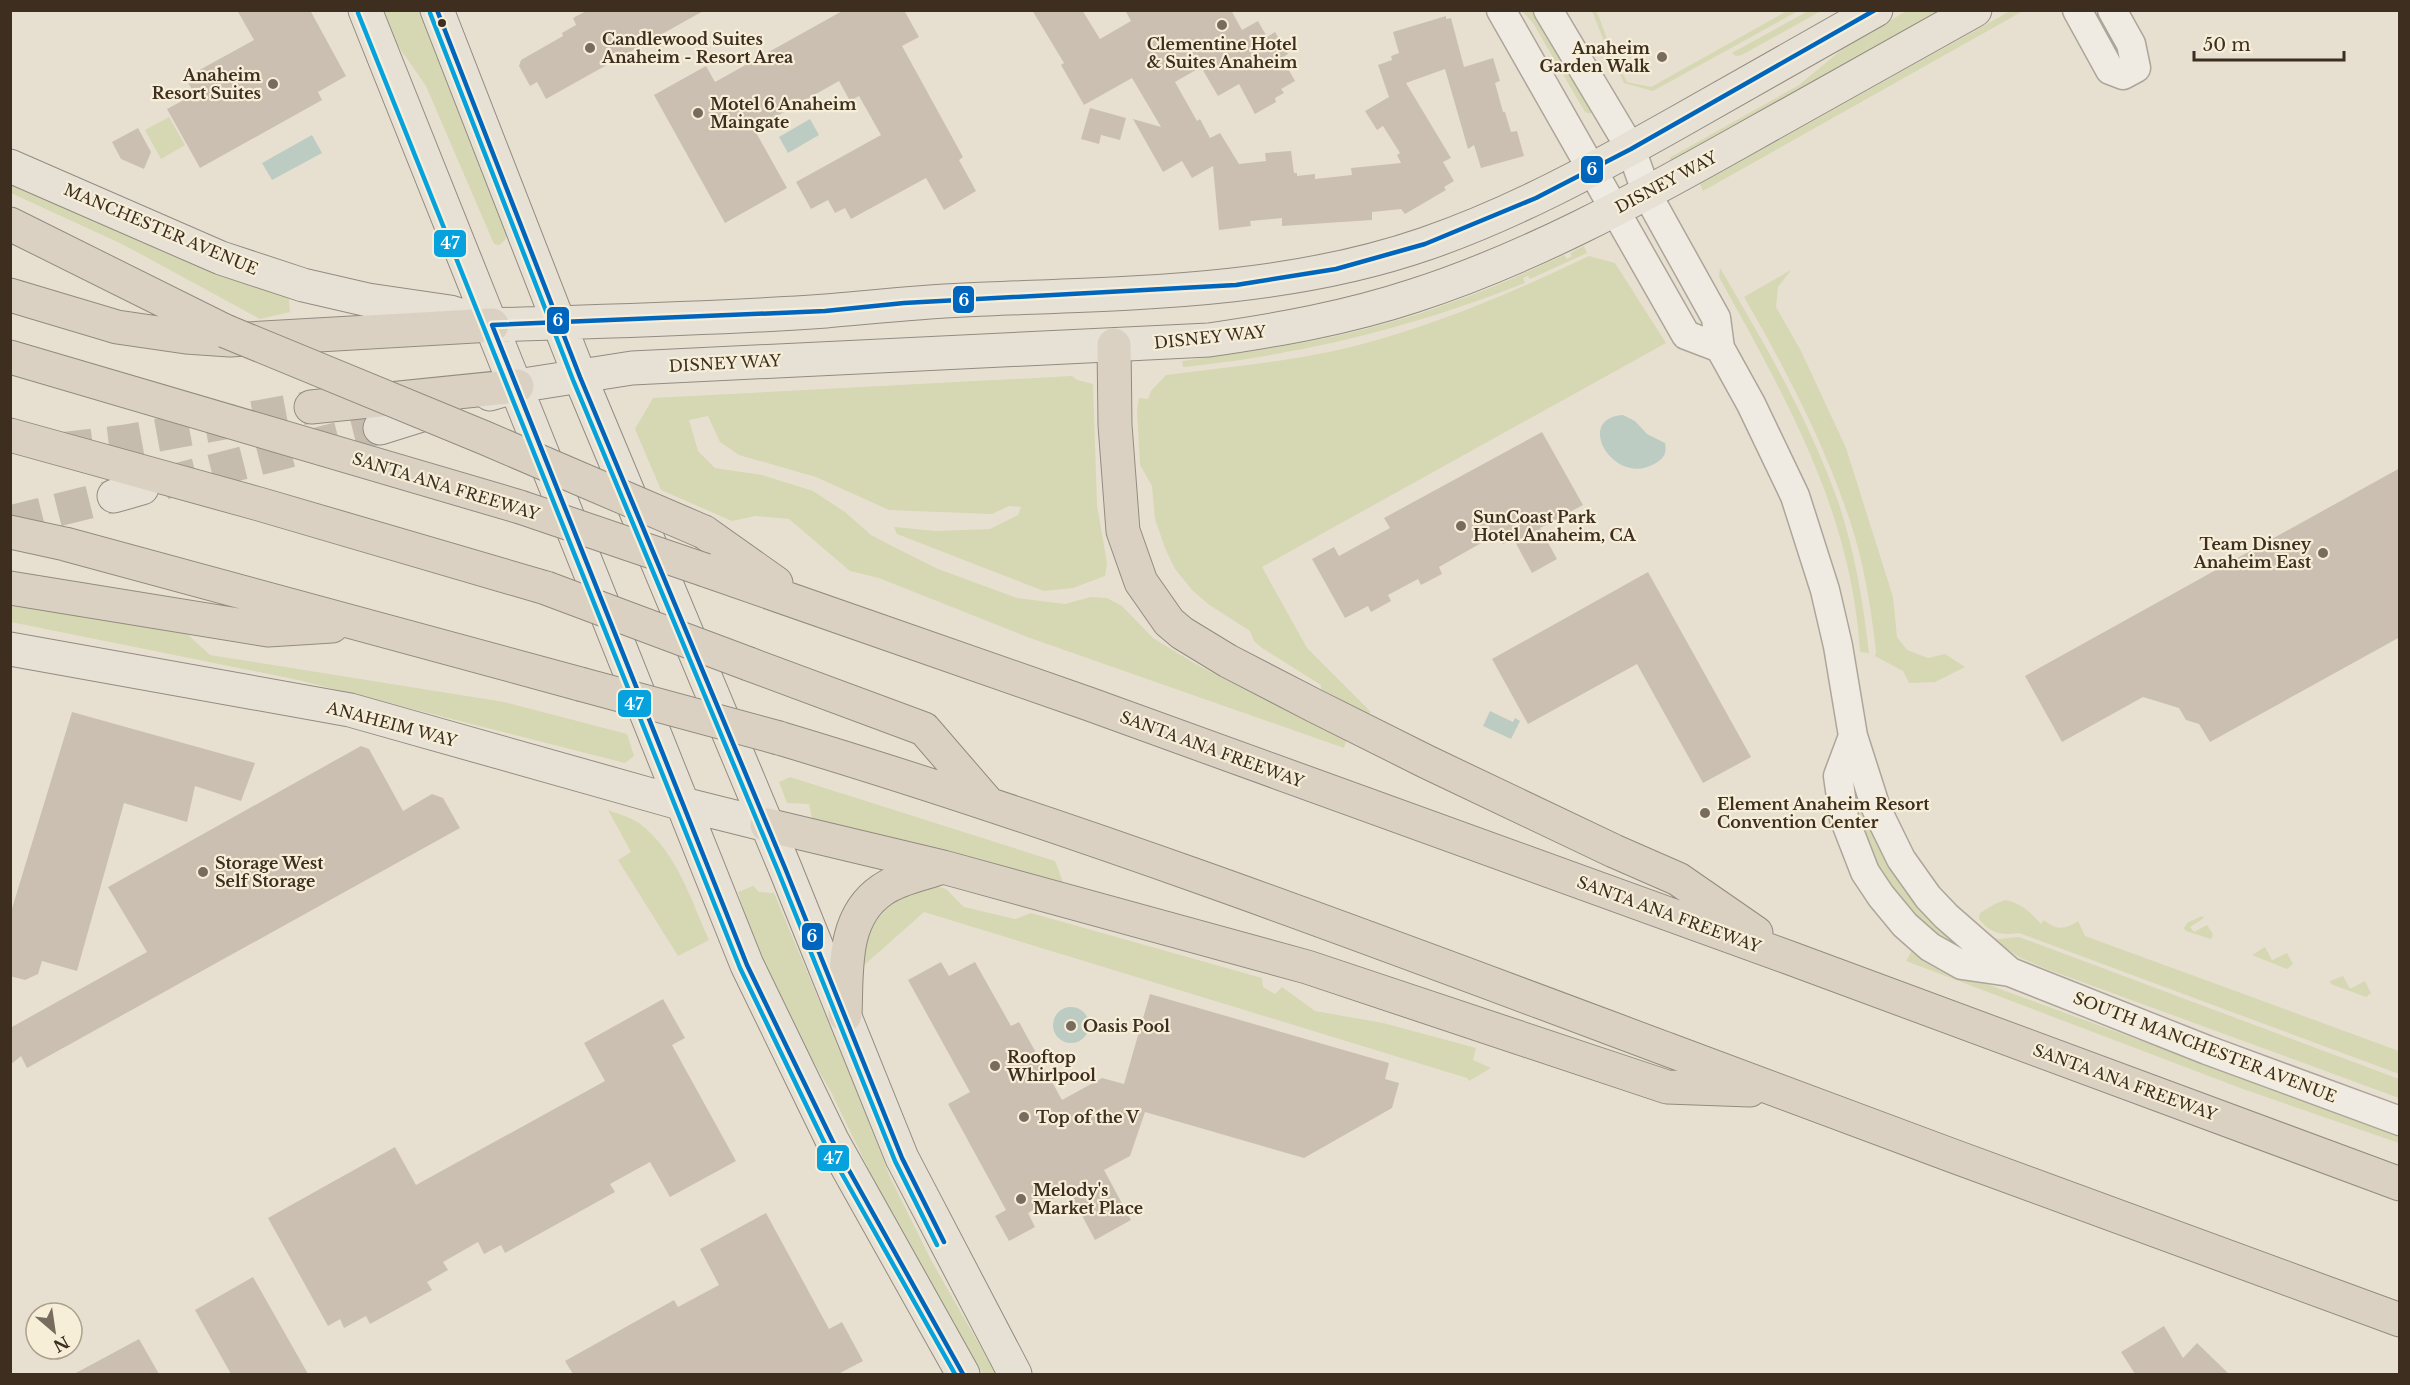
<svg xmlns="http://www.w3.org/2000/svg" width="2410" height="1385" font-family="'Libre Baskerville',serif">
  <style>
    .green { fill: #d6d7b3 }
    .water { fill: #bcccc2 }
    .building { fill: #cbbfb2 }
    .lines { fill: none; stroke-linecap: round; stroke-linejoin: round }
    .major-tunnel { stroke: #c5bcae; stroke-width: 33; stroke-dasharray: 33 16; stroke-linecap: butt }
    .highway-tunnel { stroke: #c5bcae; stroke-width: 33; stroke-dasharray: 33 16; stroke-linecap: butt }
    .minor-casing { stroke: #ada599; stroke-width: 31 }
    .major-casing { stroke: #928b80; stroke-width: 35 }
    .highway-casing { stroke: #928b80; stroke-width: 35 }
    .minor { stroke: #efebe3; stroke-width: 28 }
    .major { stroke: #e6e1d4; stroke-width: 33 }
    .highway { stroke: #dad1c2; stroke-width: 33 }
    .highway-bridge-casing { stroke: #928b80; stroke-width: 35; stroke-linecap: butt }
    .highway-bridge { stroke: #dad1c2; stroke-width: 33 }
    .bus-1-casing { stroke: #f7eed8; stroke-width: 9 }
    .bus-2-casing { stroke: #f7eed8; stroke-width: 9 }
    .bus-1 { stroke: #0065bd; stroke-width: 4.5 }
    .bus-2 { stroke: #06a2dd; stroke-width: 4.5 }
    .bus-dot { fill: #3d2e20; stroke: #f7eed8; stroke-width: 2 }
    .poi-dot { fill: #786c5e; stroke: #f7eed8; stroke-width: 2 }
    .labels { text-anchor: middle; stroke-width: 4.5; stroke-linejoin: round; paint-order: stroke }
    .poi-label { font-size: 16px; font-weight: bold; fill: #3d2e20; stroke: #f7eed8; text-anchor: start }
    .street-label { font-size: 16px; fill: #3d2e20; stroke: #f7eed8 }
    .line-badge { stroke: #f7eed8; stroke-width: 2 }
    .badge-label { font-size: 16px; text-anchor: middle; font-weight: bold; fill: #fff }
  </style>
  <rect width="100%" height="100%" fill="#e7e0d1"/>
  <path class="green" d="M377,11h43l88,222 -3,7 -6,5 -5,-1 -68,-158 -39,-56z
    M1522,11h13l58,98 -3,5 -5,-2 -52,-89z
    M1592,11h4l3,6 15,41 13,24 24,5 136,-76h11l-145,80 -29,-8 -17,-34z
    M1808,11h13l-79,44 -6,1 -4,-3z
    M1907,11h36l-271,150 -3,-3 130,-73 53,-44z
    M2010,11h13l-320,180 -3,-7z
    M169,117l16,28 -24,14 -16,-29z
    M11,181l277,109 2,22 -30,7 -136,-74 -113,-52z
    M1584,246l3,7 -57,26 -2,-3 -5,2 2,5c-111,44 -224,72 -342,84l-1,-6c66,-9 133,-18 198,-36 64,-17 125,-42 184,-70l3,4 5,-3 -2,-3z
    M1589,256l26,7 51,80 -404,224 45,81 64,64 -6,3 -44,-26v-4l-59,-37 -8,-7 -4,-10 -42,-27 -16,-14 -17,-21 -10,-21 -10,-29 -3,-33 -12,-21 -3,-54 2,-13 9,1 3,-8 15,-16c61,-8 125,-13 185,-28 83,-21 161,-54 238,-91z
    M1720,268c43,73 87,148 116,228 18,50 27,105 33,157l-9,-1c-8,-139 -75,-256 -141,-375z
    M1791,270l-13,17 -2,20 25,44 45,97 47,149 4,40 10,13 21,8 17,-4 20,13 -30,15 -26,1 -6,-12 -28,-15 1,-5c-5,-43 -12,-88 -26,-130 -26,-79 -65,-153 -106,-224z
    M1072,376l5,4 16,4 4,121 10,58 -2,13 -32,12 -29,3 -147,-57 -3,-7 42,4 54,-2 28,-14 3,-8 -12,-1 -17,8 -103,-4 -73,-33 -77,-22 -19,-13 -12,-26 -19,4 9,31 17,17 47,7 51,16 32,21 26,23 23,12 44,22 79,29 48,6 26,-7 16,1 15,8 31,32 41,25 75,39 78,35 -3,11 -314,-110 -151,-60 -29,-7 -61,-52 -34,-3 -23,5 -71,-31 -26,-61 18,-31z
    M11,606l173,25 26,24 294,47 123,32 7,22 -9,7 -327,-83 -287,-58z
    M790,777l265,84 8,21 -251,-63 -3,-15 -22,-1 -8,-21z
    M1855,785l123,174c-14,-8 -30,-16 -44,-25 -47,-33 -78,-93 -79,-149z
    M608,810c10,4 22,7 31,13 38,29 51,75 70,117l-31,16 -60,-96 13,-8z
    M925,883l21,6 18,18 51,12 16,-6 231,65 1,9 12,7 7,-7 33,24 68,12 93,25 -3,12 18,8 -22,13 -2,-3 -543,-166 -62,55 2,-31 20,-24 -8,-8z
    M753,886l6,6 15,1 81,193 35,91 41,83 65,114h-13l-48,-85 -32,-49 -71,-146 -46,-80 -38,-89 -10,-33z
    M2005,900c14,2 27,13 36,24l3,-4c11,10 21,10 34,1l7,15 314,115v23l-380,-141c-18,3 -29,0 -40,-14l1,-6 15,-9z
    M2202,916l2,2 -14,9 4,5 13,-7 6,9 -2,5 -25,-8 -2,-3 3,-5z
    M1989,937l10,2 20,-2 380,142v19l-355,-130 -25,-11z
    M1915,945l50,31 434,160v7l-156,-54 -337,-128z
    M2265,947l7,13 15,-7 6,11 -6,5 -35,-14z
    M2343,976l7,13 15,-8 6,12 -5,4 -35,-13 -1,-3z"/>
  <path class="water" d="M810,119l9,16 -31,18 -9,-16z
    M312,135l10,18 -50,27 -10,-17z
    M1623,415l12,6 12,13 18,9c2,10 -1,15 -9,20 -42,26 -83,-45 -33,-48z
    M1490,711l23,11 2,-4 5,3 -9,18 -28,-13z
    M1053 1025a18 18 0 1 1 36 0a18 18 0 1 1-36 0Z"/>
  <path class="building" d="M237,10h73l36,66 -28,16 4,8 -122,68 -33,-59 28,-15 -10,-16 69,-38z
    M588,10h117l-159,89 -9,-17 -7,4 -11,-20 2,-6 42,-24 -1,-3 14,-8 -3,-7z
    M844,10h60l15,27 -17,9 61,111 -4,3 17,31 -32,19 -18,-32 -75,41 -6,-11 -10,5 -7,-13 -17,9 -15,-27 85,-47 -22,-39 -9,5 -11,-20 -85,48 33,59 -62,35 -71,-128 52,-29 9,16z
    M1032,10h50l18,29 31,-18 -6,-11h106l11,20 16,-9 9,16 8,-5 13,22 -6,4 13,23 -14,8 3,4 -9,5 1,4 -21,12 -16,-30 -21,12 -17,-29 -26,15 22,39 3,-2 10,19 10,-5 19,31 27,-3 -1,-8 26,-2 3,22h3v3l18,-2v5l37,-4 -1,-7 50,-5 -4,-8 3,-2 -17,-27 -6,4 -12,-19 24,-14 -11,-32 14,-5 -1,-4 8,-3 -6,-21 53,-16v3l5,-1 13,49 29,-9 7,23 -5,2 8,29h2l6,20 6,-1 7,25 -43,12 -7,-23 -6,4 -23,-80 -39,14 45,75 -8,4 11,19 -10,6 2,3 -41,24 -4,-5 -29,3v8l-90,6v-8l-32,3 1,5 -32,4 -6,-64 -21,12 -10,-17 -19,11 -30,-53 28,8 -29,-49 -48,27 -23,-40 3,-2z
    M1090,108l36,10 -6,22 -19,-5 -2,9 -18,-5z
    M138,128l13,24 -7,17 -23,-10 -9,-17z
    M1542,432l41,73 -43,23 17,31 -25,14 -19,-35 -10,6 -6,-10 -58,33 3,7 -21,11 -3,-6 -30,16 3,6 -20,11 -3,-6 -23,12 -33,-59 22,-12 5,9 51,-28 -6,-10z
    M2400,468v169l-190,105 -11,-18 -13,-4 -7,-12 -36,-11 -81,45 -37,-66z
    M1648,572l103,185 -48,26 -66,-119 -109,60 -36,-65z
    M72,712l183,51 -14,38 -46,-15 -8,36 -63,-19 -47,168 -35,-10 -4,13 -13,6 -15,-4v-61z
    M361,746l8,3 34,62 29,-17 11,4 17,30 -433,240 -6,-12 -11,9v-37l137,-76 -39,-65z
    M941,962l8,14 26,-14 36,64 8,-4 43,78 40,-22 22,6 26,-90 239,69 -4,16 14,4 -7,25 -88,50 -159,-46 -15,44 -26,14 27,50 -36,20 -25,-47 -8,5 -2,-3 -32,18 7,14 -26,14 -14,-25 11,-6 -58,-106 22,-12 -62,-112z
    M663,999l22,39 -13,7 64,116 -66,36 -20,-35 -40,22 5,8 -110,61 -4,-8 -17,9 -6,-12 -35,20 5,8 -21,12 5,8 -62,34 -4,-8 -22,12 -4,-9 -12,7 -60,-108 127,-71 21,38 189,-104 -21,-38z
    M766,1213l63,116 13,-7 21,39 -25,13h-265l-8,-13 109,-61 4,7 41,-22 -19,-36z
    M253,1277l55,97h-77l-36,-64z
    M2164,1326l19,32 14,-15 32,31h-94l-14,-22z
    M139,1339l20,35h-85z"/>
  <g class="lines">
    <path class="major-tunnel" d="M164,483l216,-55
      M10,522l104,-26"/>
    <path class="highway-tunnel" d="M60,449l66,-8 185,-34"/>
    <g class="minor-casing">
      <path id="minor" d="M1501,10l185,325 34,13
        M1548,10l83,139 16,45 69,124 4,30 31,56 44,92 30,94 13,56 15,90 23,72 25,51 27,38 18,19 64,56
        M2077,10l33,60 13,5 13,-7 -5,-24 -19,-34
        M1853,736l-15,40 6,42 21,54 16,24 24,29 25,22 32,18 48,7 197,78 193,71"/>
    </g>
    <g class="major-casing">
      <path id="major" d="M365,10l382,955 85,175 131,234
        M437,10l143,367 205,491 117,290 113,216
        M10,166l211,92 82,27 65,15 82,12 42,13c111,-4 223,-6 334,-14 46,-4 92,-9 138,-11 154,-7 313,-5 461,-56 87,-30 168,-74 248,-119 68,-38 135,-77 203,-115
        M490,394l27,-8 115,-18 577,-28c69,-10 137,-22 204,-44 115,-37 223,-96 328,-155 78,-43 156,-87 234,-131
        M380,428l64,-20
        M114,496l28,-8
        M10,649l340,61 333,94 84,21"/>
    </g>
    <g class="highway-casing">
      <path id="highway" d="M10,224l215,107
        M10,295l107,32 69,10 44,3 262,-15
        M1114,345l1,80 8,106 18,51 28,40 13,11 46,28 87,45 112,56 187,89 64,28 78,54
        M10,357l510,150
        M311,407l206,-21
        M10,435l249,69 287,84
        M10,532l55,12 515,140
        M704,532l72,51
        M705,570l384,134 701,254 610,226
        M10,588l258,42 64,-4
        M749,664l175,65 63,73
        M779,738c301,90 596,202 890,312 243,92 487,180 731,270
        M767,825l176,42 364,100 360,120 83,3
        M845,1015c2,-43 -4,-97 37,-125 17,-12 41,-16 61,-23"/>
    </g>
    <use href="#minor" class="minor"/>
    <use href="#major" class="major"/>
    <use href="#highway" class="highway"/>
    <g class="highway-bridge-casing">
      <path id="highway-bridge" d="M225,331l260,107 219,94
        M520,507l185,63
        M546,588l203,76
        M580,684l199,54"/>
    </g>
    <use href="#highway-bridge" class="highway-bridge"/>
    <g class="bus-1-casing">
      <path id="bus-1" d="M437,10l143,367 205,491 117,290 42,84
        M963,1374l-131,-234 -85,-175 -255,-640 333,-14 79,-8 332,-18 100,-16 89,-25 111,-46 95,-49 244,-139"/>
    </g>
    <g class="bus-2-casing">
      <path id="bus-2" d="M358,13l382,955 85,176 130,230
        M430,13l143,367 205,491 117,290 42,84"/>
    </g>
    <use href="#bus-1" class="bus-1"/>
    <use href="#bus-2" class="bus-2"/>
  </g>
  <circle class="bus-dot" cx="442" cy="23" r="5"/>
  <g class="poi-dot">
    <circle cx="1222" cy="25" r="6"/>
    <circle cx="590" cy="48" r="6"/>
    <circle cx="1662" cy="57" r="6"/>
    <circle cx="273" cy="84" r="6"/>
    <circle cx="698" cy="113" r="6"/>
    <circle cx="1461" cy="526" r="6"/>
    <circle cx="2323" cy="553" r="6"/>
    <circle cx="1705" cy="813" r="6"/>
    <circle cx="203" cy="872" r="6"/>
    <circle cx="1071" cy="1026" r="6"/>
    <circle cx="995" cy="1066" r="6"/>
    <circle cx="1024" cy="1117" r="6"/>
    <circle cx="1021" cy="1199" r="6"/>
  </g>
  <g class="labels">
    <g class="poi-label">
      <text x="602" y="45">Candlewood Suites<tspan x="602" dy="18">Anaheim - Resort Area</tspan></text>
      <text x="1222" y="50" text-anchor="middle">Clementine Hotel<tspan x="1222" dy="18">&amp; Suites Anaheim</tspan></text>
      <text x="1650" y="54" text-anchor="end">Anaheim<tspan x="1650" dy="18">Garden Walk</tspan></text>
      <text x="261" y="81" text-anchor="end">Anaheim<tspan x="261" dy="18">Resort Suites</tspan></text>
      <text x="710" y="110">Motel 6 Anaheim<tspan x="710" dy="18">Maingate</tspan></text>
      <text x="1473" y="523">SunCoast Park<tspan x="1473" dy="18">Hotel Anaheim, CA</tspan></text>
      <text x="2311" y="550" text-anchor="end">Team Disney<tspan x="2311" dy="18">Anaheim East</tspan></text>
      <text x="1717" y="810">Element Anaheim Resort<tspan x="1717" dy="18">Convention Center</tspan></text>
      <text x="215" y="869">Storage West<tspan x="215" dy="18">Self Storage</tspan></text>
      <text x="1083" y="1032">Oasis Pool</text>
      <text x="1007" y="1063">Rooftop<tspan x="1007" dy="18">Whirlpool</tspan></text>
      <text x="1036" y="1123">Top of the V</text>
      <text x="1033" y="1196">Melody's<tspan x="1033" dy="18">Market Place</tspan></text>
    </g>
    <g class="street-label">
      <text transform="translate(1666 182) rotate(-28)" y="6">DISNEY WAY</text>
      <text transform="translate(161 229) rotate(23)" y="6">MANCHESTER AVENUE</text>
      <text transform="translate(1210 337) rotate(-6)" y="6">DISNEY WAY</text>
      <text transform="translate(725 363) rotate(-3)" y="6">DISNEY WAY</text>
      <text transform="translate(446 486) rotate(17)" y="6">SANTA ANA FREEWAY</text>
      <text transform="translate(392 724) rotate(15)" y="6">ANAHEIM WAY</text>
      <text transform="translate(1212 749) rotate(20)" y="6">SANTA ANA FREEWAY</text>
      <text transform="translate(1669 914) rotate(20)" y="6">SANTA ANA FREEWAY</text>
      <text transform="translate(2205 1047) rotate(21)" y="6">SOUTH MANCHESTER AVENUE</text>
      <text transform="translate(2125 1082) rotate(20)" y="6">SANTA ANA FREEWAY</text>
    </g>
  </g>
  <g class="line-badge">
    <rect x="1580" y="155" width="24" height="29" rx="6" fill="#0065bd"/>
    <rect x="433" y="229" width="34" height="29" rx="6" fill="#06a2dd"/>
    <rect x="952" y="285" width="23" height="29" rx="6" fill="#0065bd"/>
    <rect x="546" y="306" width="24" height="29" rx="6" fill="#0065bd"/>
    <rect x="617" y="689" width="35" height="29" rx="6" fill="#06a2dd"/>
    <rect x="801" y="922" width="23" height="29" rx="6" fill="#0065bd"/>
    <rect x="816" y="1144" width="34" height="28" rx="6" fill="#06a2dd"/>
  </g>
  <g class="badge-label">
    <text x="1592" y="175">6</text>
    <text x="450" y="249">47</text>
    <text x="964" y="306">6</text>
    <text x="558" y="326">6</text>
    <text x="634" y="710">47</text>
    <text x="812" y="942">6</text>
    <text x="833" y="1164">47</text>
  </g>
  <rect width="2410" height="1385" fill="none" stroke="#3d2e20" stroke-width="24"/>
  <g transform="translate(54 1331) rotate(151)"><circle r="28" fill="#f7eed8" stroke="#ada18e" stroke-width="1.5"/>
  <path d="M0-4.5L10 22L0 15L-10 22Z" fill="#786c5e"/>
  <text y="-9" font-size="16" font-weight="bold" text-anchor="middle" fill="#3d2e20">N</text>
  </g>
  <path d="M2194 51v9h150v-9" fill="none" stroke="#3d2e20" stroke-width="3"/>
  <text x="2203" y="51" font-size="18" fill="#3d2e20" stroke="#f7eed8" stroke-width="4.5" paint-order="stroke">50 m</text>
</svg>
